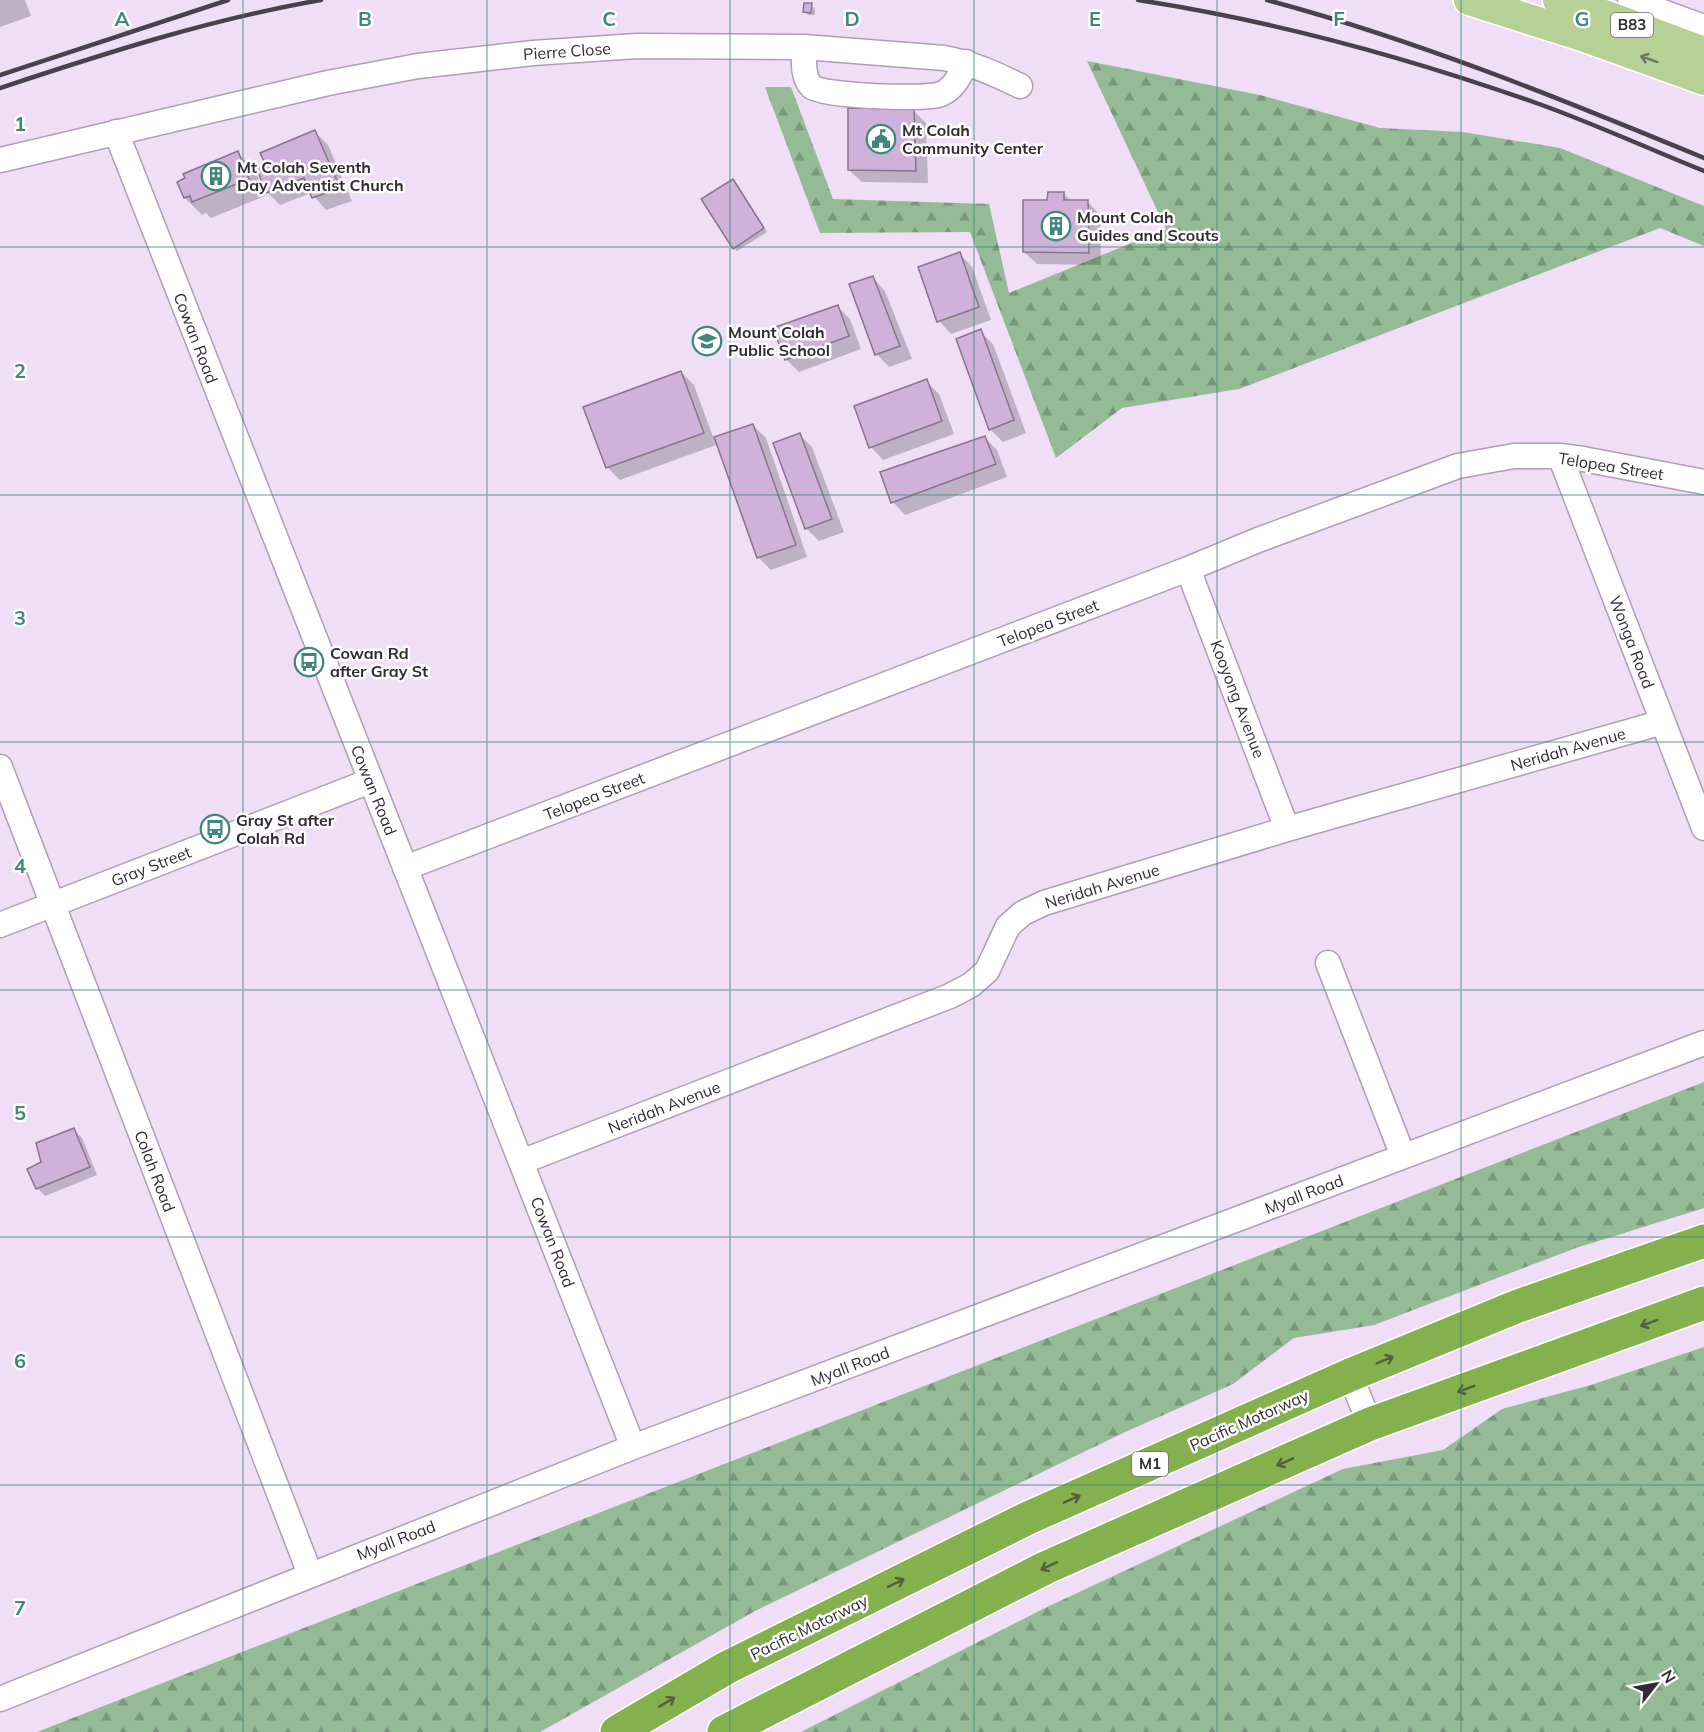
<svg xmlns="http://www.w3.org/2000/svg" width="1704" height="1732" font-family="Mulish,sans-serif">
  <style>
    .forest { fill: url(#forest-firs) }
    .shadow { fill: #0003 }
    .building { fill: #d0b1da; stroke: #86768b; stroke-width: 1.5 }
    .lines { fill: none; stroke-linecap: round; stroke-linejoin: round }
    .minor-casing { stroke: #af9eb4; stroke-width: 27 }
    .major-casing { stroke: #fff; stroke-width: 33 }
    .highway-casing { stroke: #fff; stroke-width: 36 }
    .minor { stroke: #fff; stroke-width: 24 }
    .major { stroke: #b6d095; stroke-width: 30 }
    .highway { stroke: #85b04e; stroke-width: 33 }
    .rail { stroke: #49414c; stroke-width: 4.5 }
    .oneway { stroke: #6d7560 }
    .oneway2 { stroke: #53603e }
    .grid { fill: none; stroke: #40867c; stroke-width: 1.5; stroke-opacity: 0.55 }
    .labels { text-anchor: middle; stroke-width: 5; stroke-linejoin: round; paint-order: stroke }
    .shield { fill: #fff; stroke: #706b71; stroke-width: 1.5 }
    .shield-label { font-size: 15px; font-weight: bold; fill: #322b34 }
    .street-label { font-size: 16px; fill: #322b34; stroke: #fff }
    .poi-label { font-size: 16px; font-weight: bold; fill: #322b34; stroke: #fff; text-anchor: start }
    .grid-label { font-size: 20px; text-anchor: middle; font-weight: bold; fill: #40867c; stroke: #fff; stroke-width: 5; stroke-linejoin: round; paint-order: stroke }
  </style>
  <defs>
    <pattern id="forest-firs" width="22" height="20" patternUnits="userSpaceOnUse" patternTransform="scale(1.5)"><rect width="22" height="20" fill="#94bb96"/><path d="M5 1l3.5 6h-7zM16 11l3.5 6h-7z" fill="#79987b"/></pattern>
  </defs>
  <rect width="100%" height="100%" fill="#efdef5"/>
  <path class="forest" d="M1087,61l173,34 120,33 83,4 97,16 144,58v40l-44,-18 -421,161 -117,19 -66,50 -86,-226 -150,1 -55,-146h26l42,112 156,5 20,89 157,-64z
    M1704,1082v126l-128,40 -202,77 -80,13 -61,46 -110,49 -368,178 -215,121h-503z
    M1704,1347v385h-903l246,-125 296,-138 100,-19 59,-41 89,-24z"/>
  <path class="shadow" d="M0,0h25l6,16 -31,11z
    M811,5l4,4v6h-7l-3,-4z
    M913,110l13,13 2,60 -66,-1 -13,-12z
    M315,132l13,13 24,56 -26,9 -15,-17 -31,12 -13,-13z
    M238,153l17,17 10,26 -54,22 -5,-5 -4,2 -17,-17z
    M736,184l31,48 -30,19 -3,-3z
    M1063,193l9,9h16l12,13 1,50 -64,-1 -13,-12 25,-51z
    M960,254l12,13 19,53 -40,14 -12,-13z
    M873,278l12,13 27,68 -23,8 -12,-13z
    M837,306l13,13 11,30 -62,23 -13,-13z
    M980,331l13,13 33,89 -23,9 -13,-13z
    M681,372l13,13 22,60 -96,35 -13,-13z
    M926,381l13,13 15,40 -71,26 -12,-13z
    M753,425l13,13 41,119 -36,13 -13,-13z
    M799,434l13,13 32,85 -25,9 -12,-12 -32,-85z
    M984,437l13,13 10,27 -102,38 -12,-13z
    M73,1129l9,9 15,37 -52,21 -8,-8 6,-25z"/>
  <path class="building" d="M804,3h8l-1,10 -8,-1z
    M848,108l66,1 2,62 -68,-1z
    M315,130l25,58 -28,10 -8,-20 -38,15 -9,-24 9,-4 -6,-12z
    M238,151l11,28 -57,23 -2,-6 -6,2 -7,-16 8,-4 -2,-4z
    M733,179l31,49 -31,21 -32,-50z
    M1048,192h16v8h24l1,53 -66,-1v-52h24z
    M960,252l19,55 -42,15 -19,-55z
    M873,276l27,70 -25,9 -26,-71z
    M838,305l11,31 -64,24 -12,-32z
    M981,329l33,91 -25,10 -33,-91z
    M681,371l23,62 -98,35 -23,-61z
    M927,379l15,42 -73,27 -15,-42z
    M753,424l43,121 -39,13 -43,-121z
    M800,433l32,86 -27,10 -32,-86z
    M985,436l11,28 -105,39 -11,-31z
    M74,1128l16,39 -54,22 -9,-20 14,-7 -5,-19z"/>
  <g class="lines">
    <g class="minor-casing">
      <path id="minor" d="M1630,0l74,27
        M804,47c0,13 -2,31 8,40 10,9 115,13 129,7 14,-6 19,-19 25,-32
        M116,132l517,1315
        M0,160l328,-77 90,-17 115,-13 104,-7 167,1 140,11c27,5 50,15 76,28
        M1560,456l144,372
        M1188,569l99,260
        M0,767l310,807
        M405,868l783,-299 70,-29 200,-74 56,-10h46l23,3 121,23
        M0,925l370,-144
        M1328,963l75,193
        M521,1162l429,-166 21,-11 16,-14 21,-45 15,-13 21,-10 243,-74 376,-107
        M1350,1375l20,49
        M0,1699l633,-252 1071,-404"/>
    </g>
    <g class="major-casing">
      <path id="major" d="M1469,0l113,36 122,44
        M1558,0l52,17 94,35"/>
    </g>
    <g class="highway-casing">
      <path id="highway" d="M617,1732l109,-64 302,-150 322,-143 168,-69 186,-65
        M724,1732l321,-164 325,-144 334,-121"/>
    </g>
    <use href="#minor" class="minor"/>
    <use href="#major" class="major"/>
    <use href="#highway" class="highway"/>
    <path class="rail" d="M1138,0c137,21 271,58 401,104 56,20 110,45 165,67
      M1267,0c150,40 294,99 437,158
      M0,75l228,-75
      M0,88c106,-35 211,-69 321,-88"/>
  </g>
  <defs><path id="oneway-shaft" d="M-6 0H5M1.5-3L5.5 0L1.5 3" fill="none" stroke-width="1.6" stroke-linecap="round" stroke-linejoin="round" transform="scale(1.5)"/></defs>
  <use class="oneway" href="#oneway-shaft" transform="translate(1649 59) rotate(-160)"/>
  <g class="oneway2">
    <use href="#oneway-shaft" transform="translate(1649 1323) rotate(160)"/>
    <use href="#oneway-shaft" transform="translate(1385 1360) rotate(-22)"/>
    <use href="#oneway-shaft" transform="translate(1466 1389) rotate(160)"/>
    <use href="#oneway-shaft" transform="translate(1285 1462) rotate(156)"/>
    <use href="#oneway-shaft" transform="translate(1072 1499) rotate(-24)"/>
    <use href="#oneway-shaft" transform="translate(1049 1566) rotate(155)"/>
    <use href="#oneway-shaft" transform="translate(896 1583) rotate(-26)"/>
    <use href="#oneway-shaft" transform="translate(667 1702) rotate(-31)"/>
  </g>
  <path class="grid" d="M243,0v1732M487,0v1732M730,0v1732M974,0v1732M1217,0v1732M1461,0v1732M0,247h1704M0,495h1704M0,742h1704M0,990h1704M0,1237h1704M0,1485h1704"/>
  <defs>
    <g id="civic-ring" transform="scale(1.5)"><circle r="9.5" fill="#fff" stroke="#40867c" stroke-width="1.5"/><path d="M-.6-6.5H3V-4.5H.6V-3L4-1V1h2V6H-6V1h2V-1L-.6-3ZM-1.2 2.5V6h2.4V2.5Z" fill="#40867c"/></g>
    <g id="building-ring" transform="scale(1.5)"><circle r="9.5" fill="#fff" stroke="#40867c" stroke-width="1.5"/><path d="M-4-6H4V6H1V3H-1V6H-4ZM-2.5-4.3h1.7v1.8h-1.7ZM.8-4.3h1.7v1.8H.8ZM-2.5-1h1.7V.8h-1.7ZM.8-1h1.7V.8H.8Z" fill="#40867c"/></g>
    <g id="school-ring" transform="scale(1.5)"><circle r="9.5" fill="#fff" stroke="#40867c" stroke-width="1.5"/><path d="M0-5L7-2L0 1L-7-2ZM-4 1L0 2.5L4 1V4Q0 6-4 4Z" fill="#40867c"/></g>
    <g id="bus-ring" transform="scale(1.5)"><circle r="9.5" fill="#fff" stroke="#40867c" stroke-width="1.5"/><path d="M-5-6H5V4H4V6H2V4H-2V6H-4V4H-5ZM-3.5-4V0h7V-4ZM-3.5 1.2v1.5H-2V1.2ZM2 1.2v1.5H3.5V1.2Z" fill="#40867c"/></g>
  </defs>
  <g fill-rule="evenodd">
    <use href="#civic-ring" x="881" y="139"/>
    <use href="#building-ring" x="216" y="176"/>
    <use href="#building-ring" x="1056" y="226"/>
    <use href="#school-ring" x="707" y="341"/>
    <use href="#bus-ring" x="309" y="662"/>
    <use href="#bus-ring" x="215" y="829"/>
  </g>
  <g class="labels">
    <g class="shield">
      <rect x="1611" y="13" width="42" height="24" rx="4.5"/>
      <rect x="1132" y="1452" width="36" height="24" rx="4.5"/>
    </g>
    <g class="shield-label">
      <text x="1632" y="30">B83</text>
      <text x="1150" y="1469">M1</text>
    </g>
    <g class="street-label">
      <text transform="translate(567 51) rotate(-4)" y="6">Pierre Close</text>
      <text transform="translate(196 338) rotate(69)" y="6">Cowan Road</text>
      <text transform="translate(1611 466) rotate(9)" y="6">Telopea Street</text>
      <text transform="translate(1048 623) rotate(-21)" y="6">Telopea Street</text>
      <text transform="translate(1632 642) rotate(69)" y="6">Wonga Road</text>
      <text transform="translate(1238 699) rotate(69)" y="6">Kooyong Avenue</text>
      <text transform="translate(1568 749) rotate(-16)" y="6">Neridah Avenue</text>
      <text transform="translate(374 790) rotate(68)" y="6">Cowan Road</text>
      <text transform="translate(594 796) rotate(-21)" y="6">Telopea Street</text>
      <text transform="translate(151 866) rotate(-21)" y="6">Gray Street</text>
      <text transform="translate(1102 886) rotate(-17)" y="6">Neridah Avenue</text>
      <text transform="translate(664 1107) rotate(-21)" y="6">Neridah Avenue</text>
      <text transform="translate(155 1171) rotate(69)" y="6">Colah Road</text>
      <text transform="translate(1304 1194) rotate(-21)" y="6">Myall Road</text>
      <text transform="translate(553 1242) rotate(69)" y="6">Cowan Road</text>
      <text transform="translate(850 1366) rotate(-21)" y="6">Myall Road</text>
      <text transform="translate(1249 1420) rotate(-24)" y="6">Pacific Motorway</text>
      <text transform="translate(396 1540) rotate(-21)" y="6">Myall Road</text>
      <text transform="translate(809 1627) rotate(-26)" y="6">Pacific Motorway</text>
    </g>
    <g class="poi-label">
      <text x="902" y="136">Mt Colah<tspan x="902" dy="18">Community Center</tspan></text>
      <text x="237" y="173">Mt Colah Seventh<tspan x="237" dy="18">Day Adventist Church</tspan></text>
      <text x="1077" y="223">Mount Colah<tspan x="1077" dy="18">Guides and Scouts</tspan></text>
      <text x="728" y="338">Mount Colah<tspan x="728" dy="18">Public School</tspan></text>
      <text x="330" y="659">Cowan Rd<tspan x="330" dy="18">after Gray St</tspan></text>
      <text x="236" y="826">Gray St after<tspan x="236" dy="18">Colah Rd</tspan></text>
    </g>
  </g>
  <g class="grid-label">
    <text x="122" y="26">A</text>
    <text x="365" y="26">B</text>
    <text x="609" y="26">C</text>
    <text x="852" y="26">D</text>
    <text x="1095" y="26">E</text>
    <text x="1339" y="26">F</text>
    <text x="1582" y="26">G</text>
    <text x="20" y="131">1</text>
    <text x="20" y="378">2</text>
    <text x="20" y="625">3</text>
    <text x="20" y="873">4</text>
    <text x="20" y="1120">5</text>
    <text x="20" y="1368">6</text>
    <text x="20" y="1615">7</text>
  </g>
  <g transform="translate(1656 1684) rotate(59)" stroke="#ffffff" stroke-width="4.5" paint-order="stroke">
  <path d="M0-4.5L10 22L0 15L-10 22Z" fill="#322b34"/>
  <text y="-9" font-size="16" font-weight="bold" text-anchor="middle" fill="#322b34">N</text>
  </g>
</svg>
